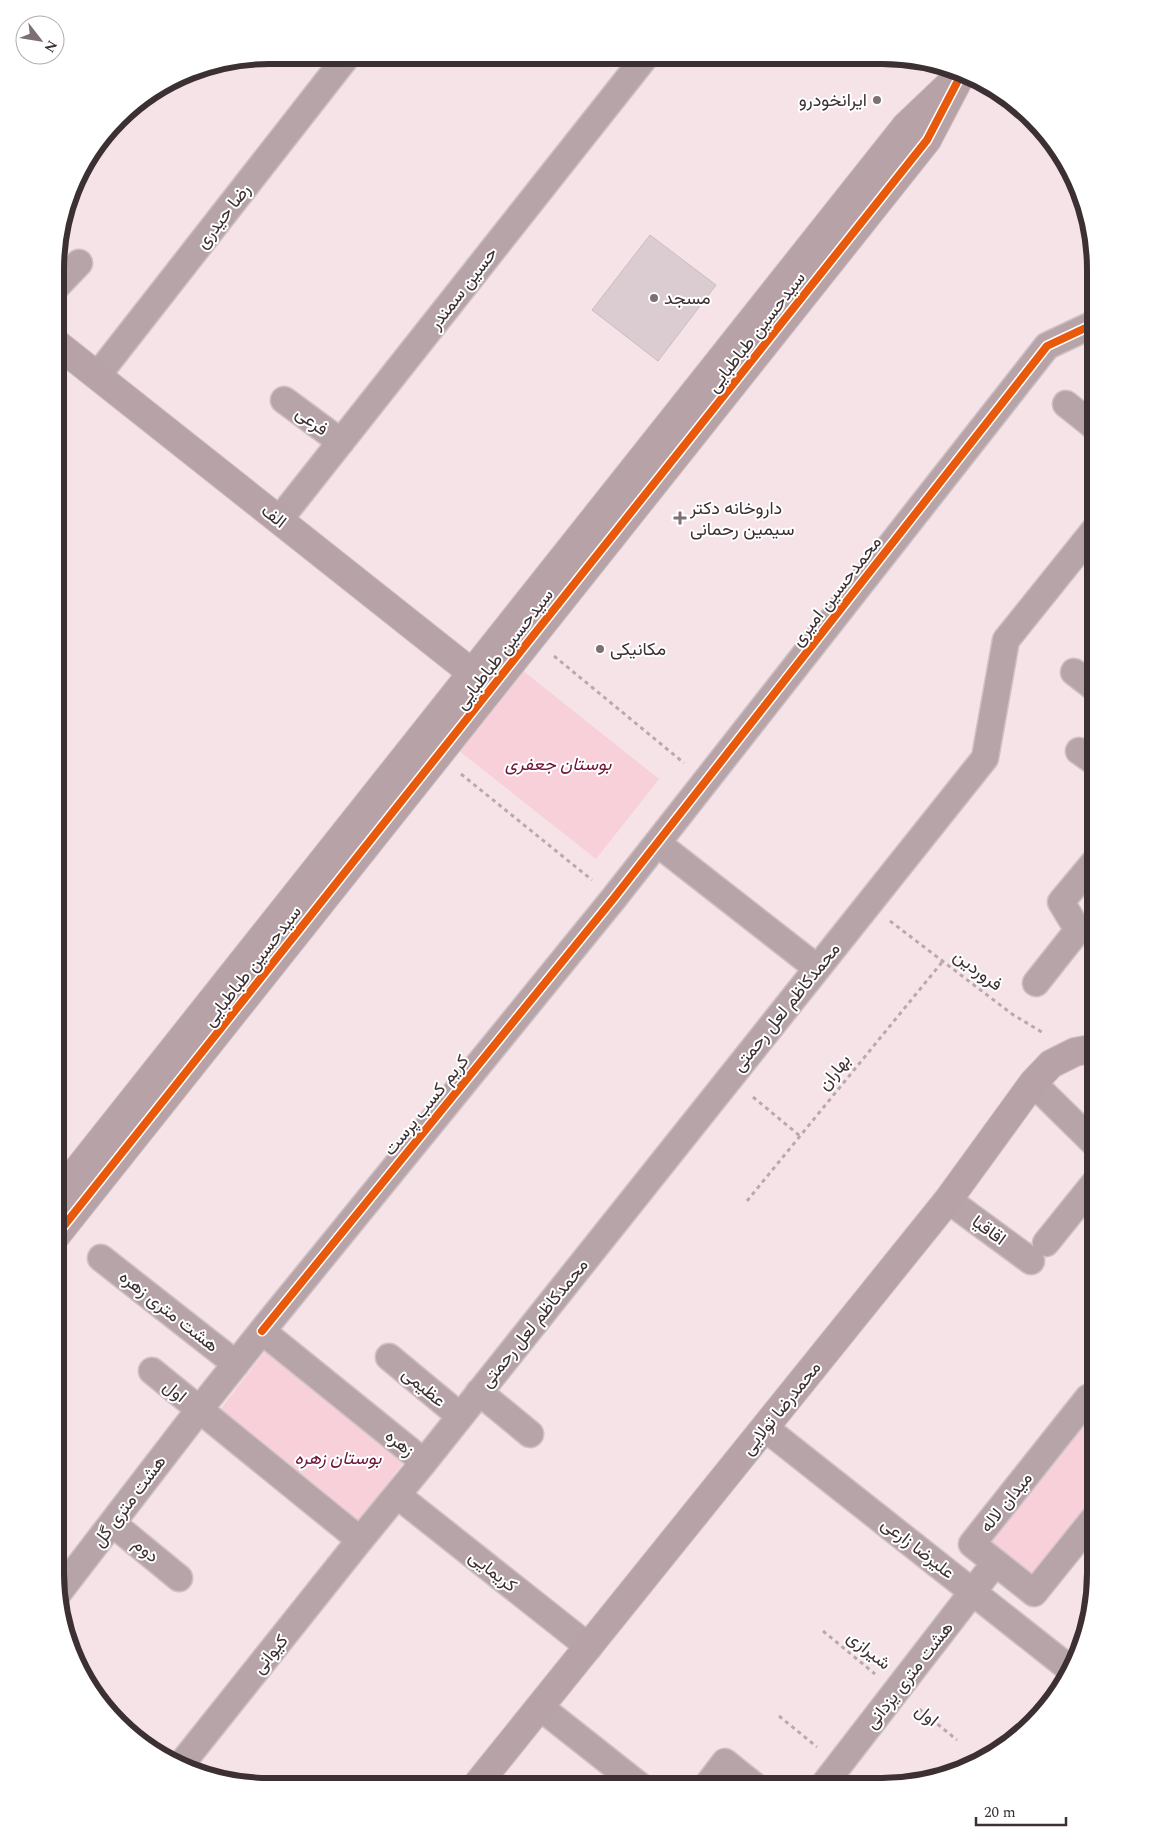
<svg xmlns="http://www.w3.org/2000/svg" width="1151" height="1842" font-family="Spectral,Vazirmatn,serif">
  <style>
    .green { fill: #f7d0da }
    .building { fill: #daccd0; stroke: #cabcc0 }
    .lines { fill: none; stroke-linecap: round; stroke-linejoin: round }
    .street-casing { stroke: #cec1c5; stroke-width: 29 }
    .secondary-casing { stroke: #cec1c5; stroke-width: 30 }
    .path { stroke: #b9a9ad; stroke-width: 3; stroke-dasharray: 4 4; stroke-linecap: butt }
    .street { stroke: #b7a4a9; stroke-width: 26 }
    .secondary { stroke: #b7a2a7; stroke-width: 28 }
    .cycleway-casing { stroke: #fff; stroke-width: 11 }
    .cycleway { stroke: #e8590c; stroke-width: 8 }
    .poi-dot { fill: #7d6f72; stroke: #fff; stroke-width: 2 }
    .labels { text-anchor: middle; stroke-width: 4; stroke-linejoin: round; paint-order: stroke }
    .poi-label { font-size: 18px; fill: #3c3033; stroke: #fff; text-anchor: start }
    .street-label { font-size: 18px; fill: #3c3033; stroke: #fff }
    .park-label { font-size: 18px; font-style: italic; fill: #6d1538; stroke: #fff }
    .rim { fill: none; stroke: #3c3033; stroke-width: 6 }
  </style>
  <rect width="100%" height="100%" fill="#f5e3e8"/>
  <path class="green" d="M522,670l137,109 -63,80 -138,-109z
    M266,1350l140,109 -50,65 -140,-109z
    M1078,1418l18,13v70l-62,80 -52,-40z"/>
  <path class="building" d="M650,235l66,50 -58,76 -66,-51z"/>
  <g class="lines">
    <g class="street-casing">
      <path id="street" d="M57,286l22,-23
        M97,376l251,-321
        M284,400l57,42
        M1066,404l30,24
        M279,520l367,-464
        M1074,672l22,17
        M1079,751l17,12
        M657,843l160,125
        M1036,983l42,-53 -17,-28 35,-42
        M1033,1083l63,62
        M948,1200l83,61
        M1046,1243l50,-62
        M101,1258l135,106
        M262,1331l352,-433 433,-552 49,-23
        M389,1357l71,59
        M479,1392l51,42
        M765,1428l305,241
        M424,1462l561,-704 21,-118 90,-112
        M397,1495l192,152
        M1096,1516l-62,77 -62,-49 116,-146 8,6
        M112,1523l67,55
        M59,1592l140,-182 63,-79 162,131 -64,78 -208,-169
        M540,1707l100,79
        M179,1767l181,-227
        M706,1787l19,-25 31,25
        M822,1787l173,-224"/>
    </g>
    <g class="secondary-casing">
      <path id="secondary" d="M57,344l429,340
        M56,1197l850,-1071 41,-39
        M55,1237l872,-1097 35,-67
        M476,1786l472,-586 85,-117 18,-19 24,-12 21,-4"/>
    </g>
    <path class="path" d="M554,656l130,107
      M461,774l131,106
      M890,921l122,93 33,20
      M753,1097l47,39
      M747,1201l196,-240
      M823,1631l52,43
      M919,1709l38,31
      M779,1716l38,31"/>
    <use href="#street" class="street"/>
    <use href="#secondary" class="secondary"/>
    <g class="cycleway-casing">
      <path id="cycleway" d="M55,1237l872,-1097 36,-69
        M262,1331l352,-433 433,-552 49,-23"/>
    </g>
    <use href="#cycleway" class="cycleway"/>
  </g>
  <g class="poi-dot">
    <circle cx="877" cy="100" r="5"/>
    <circle cx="654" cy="298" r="5"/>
    <path d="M677.5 510.5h5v5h5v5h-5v5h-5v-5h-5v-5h5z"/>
    <circle cx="600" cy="649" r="5"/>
  </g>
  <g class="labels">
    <g class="poi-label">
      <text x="867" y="106" text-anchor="end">ایرانخودرو</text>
      <text x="664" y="304">مسجد</text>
      <text x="690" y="514">داروخانه دکتر<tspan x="690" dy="21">سیمین رحمانی</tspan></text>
      <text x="610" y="655">مکانیکی</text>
    </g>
    <g class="street-label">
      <text transform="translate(223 216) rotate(-52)" y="6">رضا حیدری</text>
      <text transform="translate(463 288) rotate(-52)" y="6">حسین سمندر</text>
      <text transform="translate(756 332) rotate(-52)" y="6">سیدحسین طباطبایی</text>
      <text transform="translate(312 421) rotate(37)" y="6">فرعی</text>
      <text transform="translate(274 516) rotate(38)" y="6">الف</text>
      <text transform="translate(836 591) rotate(-52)" y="6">محمدحسین امیری</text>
      <text transform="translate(504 649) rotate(-52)" y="6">سیدحسین طباطبایی</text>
      <text transform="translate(252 966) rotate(-52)" y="6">سیدحسین طباطبایی</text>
      <text transform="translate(978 970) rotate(37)" y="6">فروردین</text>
      <text transform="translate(786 1007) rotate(-51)" y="6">محمدکاظم لعل رحمتی</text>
      <text transform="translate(834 1072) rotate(-51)" y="6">بهاران</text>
      <text transform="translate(426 1105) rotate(-51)" y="6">کریم کسب پرست</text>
      <text transform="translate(989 1230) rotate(36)" y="6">اقاقیا</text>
      <text transform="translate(169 1311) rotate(38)" y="6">هشت متری زهره</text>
      <text transform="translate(534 1323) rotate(-51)" y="6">محمدکاظم لعل رحمتی</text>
      <text transform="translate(424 1387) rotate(40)" y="6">عظیمی</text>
      <text transform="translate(175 1391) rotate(39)" y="6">اول</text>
      <text transform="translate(781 1408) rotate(-51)" y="6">محمدرضا تولایی</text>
      <text transform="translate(400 1443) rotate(39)" y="6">زهره</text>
      <text transform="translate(129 1501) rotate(-53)" y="6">هشت متری گل</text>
      <text transform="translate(1006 1502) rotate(-51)" y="6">میدان لاله</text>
      <text transform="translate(918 1548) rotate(38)" y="6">علیرضا زارعی</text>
      <text transform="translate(146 1550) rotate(40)" y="6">دوم</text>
      <text transform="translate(493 1571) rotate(38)" y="6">کریمایی</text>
      <text transform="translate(869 1650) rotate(39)" y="6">شیرازی</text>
      <text transform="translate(270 1654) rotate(-51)" y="6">کیوانی</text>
      <text transform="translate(909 1675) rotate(-52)" y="6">هشت متری یزدانی</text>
      <text transform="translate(927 1715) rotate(39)" y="6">اول</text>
    </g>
    <g class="park-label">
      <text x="558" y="770">بوستان جعفری</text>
      <text x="338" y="1464">بوستان زهره</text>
    </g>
  </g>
  <path d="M0 0H1151V1842H0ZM269 64H882A205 205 0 0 1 1087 269V1573A205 205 0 0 1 882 1778H269A205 205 0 0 1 64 1573V269A205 205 0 0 1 269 64Z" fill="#fff" fill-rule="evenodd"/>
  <path class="rim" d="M269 64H882A205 205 0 0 1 1087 269V1573A205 205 0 0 1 882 1778H269A205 205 0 0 1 64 1573V269A205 205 0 0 1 269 64Z"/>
  <g transform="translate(40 40) rotate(121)"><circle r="24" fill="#ffffff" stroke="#b1acad"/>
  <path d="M0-4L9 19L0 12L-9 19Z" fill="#7d6f72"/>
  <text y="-8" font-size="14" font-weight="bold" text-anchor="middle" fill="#3c3033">N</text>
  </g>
  <path d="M976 1817v8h90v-8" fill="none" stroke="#3c3033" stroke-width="2.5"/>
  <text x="984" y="1817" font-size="15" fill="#3c3033" stroke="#ffffff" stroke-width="4" paint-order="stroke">20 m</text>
</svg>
